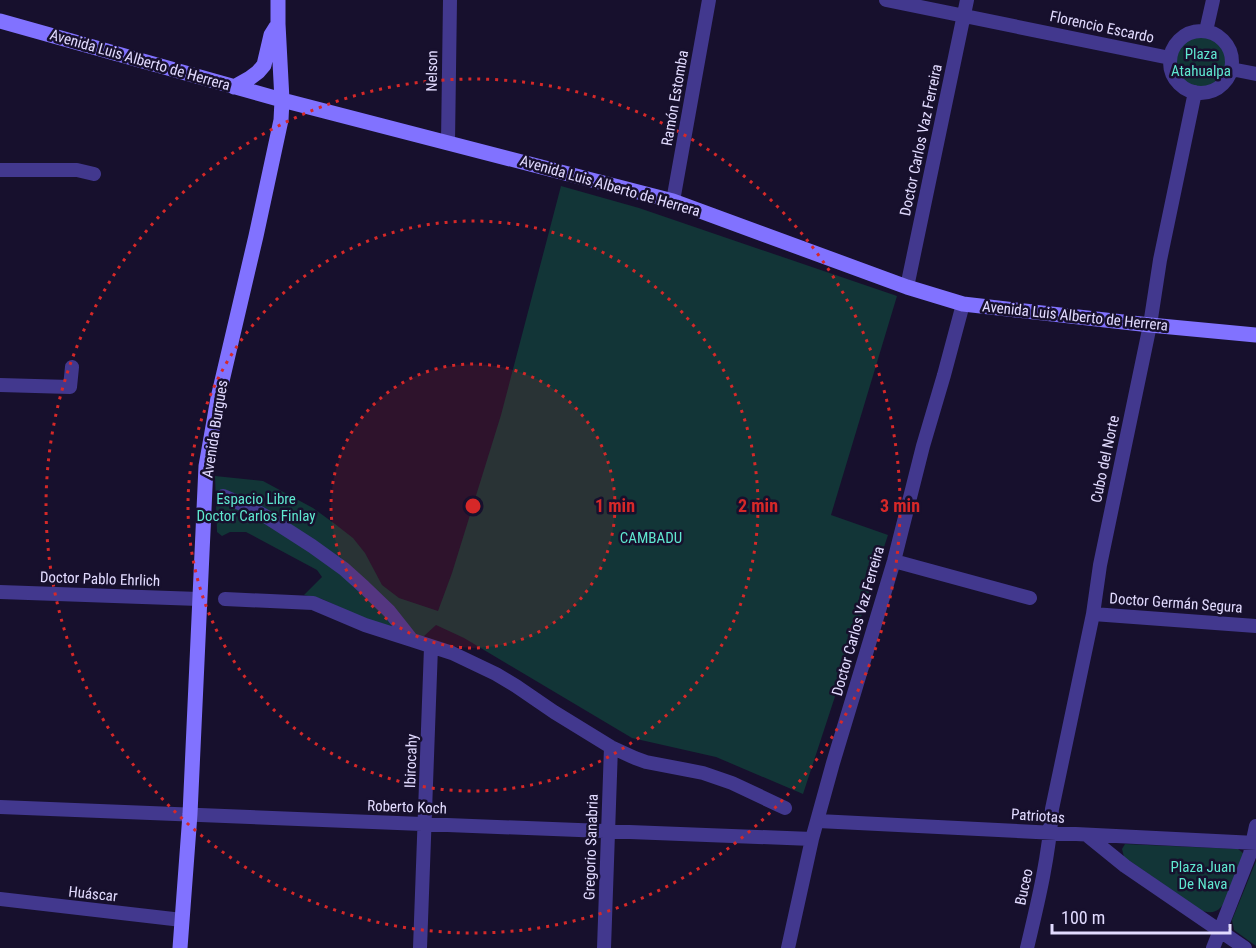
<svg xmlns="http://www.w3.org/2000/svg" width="1256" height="948" font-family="'Roboto Condensed',sans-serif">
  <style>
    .green { fill: #123537 }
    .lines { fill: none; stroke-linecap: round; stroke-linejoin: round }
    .street { stroke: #42388e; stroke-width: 14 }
    .secondary { stroke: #8172ff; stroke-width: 15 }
    .ring { fill: none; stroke: #d62828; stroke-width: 3; stroke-dasharray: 3 6 }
    .labels { text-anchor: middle; stroke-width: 5; stroke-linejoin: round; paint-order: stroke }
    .street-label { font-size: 15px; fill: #e2dbff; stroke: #17102d }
    .park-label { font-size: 15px; fill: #5fe8d0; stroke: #17102d }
    .centre { fill: #d62828; stroke: #17102d; stroke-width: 3 }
    .ring-label { font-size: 18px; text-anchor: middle; font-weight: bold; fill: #d62828; stroke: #17102d; stroke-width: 5; stroke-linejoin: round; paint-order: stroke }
  </style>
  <rect width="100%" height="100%" fill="#17102d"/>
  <path class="green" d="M1175 63a26 26 0 1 1 52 0a26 26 0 1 1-52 0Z
    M561,186l78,22 258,88 -66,219 57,20 -85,259 -87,-37 -84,-19 -168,-100 -28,-13 -13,12 -44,-12 -57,-26 -18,-4 18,-18 -5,-7 -71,-38h-16l-8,4 -5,-4 -2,-56 48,5 50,27 22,16 18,14 12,15 17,32 17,13 39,13 14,-38 49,-158z
    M1125,844l113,5 5,4v3c-4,10 -16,46 -22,51 -5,6 -12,6 -19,4l-78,-54 -2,-8z
    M1256,861v85l-22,-16 -2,-10z"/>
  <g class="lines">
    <path class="street" d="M886,0l284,58
      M1206,31l7,-31
      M1170 62a31 31 0 1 1 62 0a31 31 0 1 1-62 0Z
      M1231,69l25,5
      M448,142l2,-142
      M0,170h77l17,4
      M673,201l36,-201
      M907,287l60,-287
      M0,385l70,2 2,-20
      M223,496l28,12 16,9 45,29 32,23 20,18 25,24 23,29 40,13 44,21 20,12 38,26 57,35 24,11 11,4 57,11 29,10 53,25
      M894,561l136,37
      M0,592l199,7
      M225,599l88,4 52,22 47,15
      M1093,614l163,12
      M0,807c271,10 541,23 812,32
      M818,821l438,22
      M1088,836l37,30 120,82
      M0,899l182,21
      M420,948l11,-301
      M604,948l7,-201
      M788,948l24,-109 21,-76 61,-202 29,-115 21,-71 19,-71
      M1027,948c11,-46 22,-91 25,-139l41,-195 7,-49 50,-240 10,-65 35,-168
      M1213,948l37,-94 6,-28"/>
    <path class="secondary" d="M0,21l282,79 391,101 234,86 56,17 187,21 106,10
      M234,87l16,-9 8,-6 6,-7 7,-30 5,-8
      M180,948l10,-134 16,-348 12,-68 38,-162 25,-116 1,-20 -4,-76v-24"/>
  </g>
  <circle cx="473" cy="506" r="142" fill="#d62828" fill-opacity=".12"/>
  <g class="ring">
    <circle cx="473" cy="506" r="142"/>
    <circle cx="473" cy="506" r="285"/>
    <circle cx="473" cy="506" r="427"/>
  </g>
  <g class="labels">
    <g class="street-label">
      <text transform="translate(1102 27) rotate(12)" y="5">Florencio Escardo</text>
      <text transform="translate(140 60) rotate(16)" y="5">Avenida Luis Alberto de Herrera</text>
      <text transform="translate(432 71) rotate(-89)" y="5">Nelson</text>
      <text transform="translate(675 98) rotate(-80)" y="5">Ramón Estomba</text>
      <text transform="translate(921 140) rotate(-78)" y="5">Doctor Carlos Vaz Ferreira</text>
      <text transform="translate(610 186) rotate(16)" y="5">Avenida Luis Alberto de Herrera</text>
      <text transform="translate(1075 316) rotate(6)" y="5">Avenida Luis Alberto de Herrera</text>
      <text transform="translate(215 429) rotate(-81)" y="5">Avenida Burgues</text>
      <text transform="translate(1105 459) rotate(-78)" y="5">Cubo del Norte</text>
      <text transform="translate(100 579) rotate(2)" y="5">Doctor Pablo Ehrlich</text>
      <text transform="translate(1176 603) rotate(4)" y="5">Doctor Germán Segura</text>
      <text transform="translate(858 621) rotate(-74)" y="5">Doctor Carlos Vaz Ferreira</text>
      <text transform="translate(411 761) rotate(-88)" y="5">Ibirocahy</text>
      <text transform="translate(407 807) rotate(2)" y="5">Roberto Koch</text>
      <text transform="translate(1038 816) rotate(4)" y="5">Patriotas</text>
      <text transform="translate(591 847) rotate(-88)" y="5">Gregorio Sanabria</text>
      <text transform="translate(1024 887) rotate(-78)" y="5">Buceo</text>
      <text transform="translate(93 894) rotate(6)" y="5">Huáscar</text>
    </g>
    <g class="park-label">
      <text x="1201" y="59">Plaza<tspan x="1201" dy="17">Atahualpa</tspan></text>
      <text x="256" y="504">Espacio Libre<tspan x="256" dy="17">Doctor Carlos Finlay</tspan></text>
      <text x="651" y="543">CAMBADU</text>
      <text x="1203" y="872">Plaza Juan<tspan x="1203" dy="17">De Nava</tspan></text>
    </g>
  </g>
  <circle cx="473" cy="506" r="9" class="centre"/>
  <g class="ring-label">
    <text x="615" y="512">1 min</text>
    <text x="758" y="512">2 min</text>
    <text x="900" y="512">3 min</text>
  </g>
  <path d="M1052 924v9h178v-9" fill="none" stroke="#e2dbff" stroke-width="3"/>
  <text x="1061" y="924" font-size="18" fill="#e2dbff" stroke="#17102d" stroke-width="4.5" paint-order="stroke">100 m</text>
</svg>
